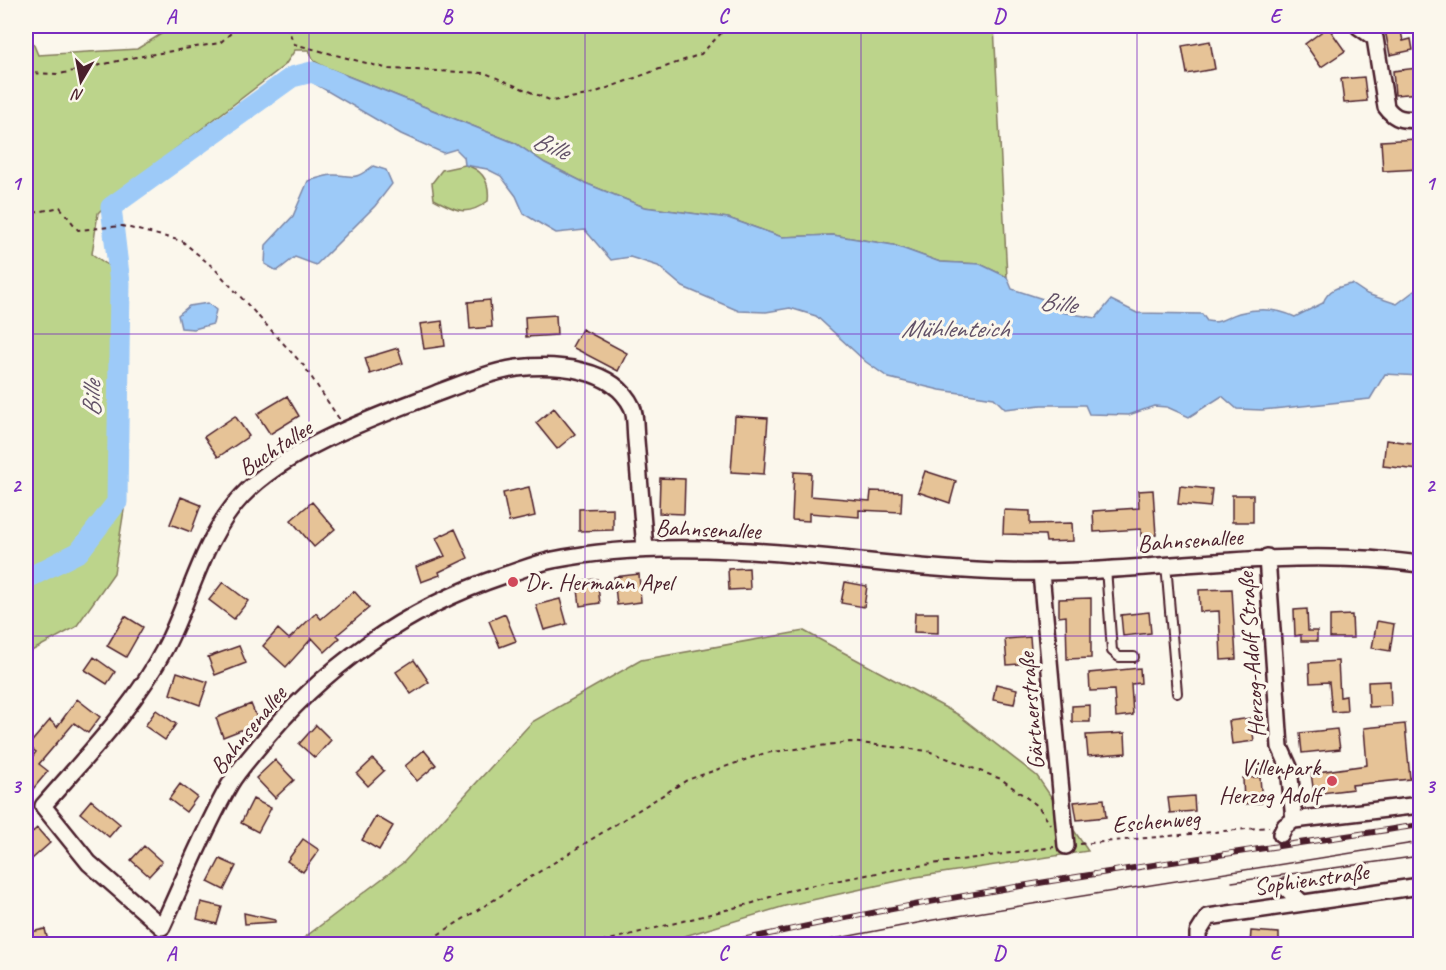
<svg xmlns="http://www.w3.org/2000/svg" width="1446" height="970" font-family="Caveat,sans-serif">
  <style>
    .green { fill: #bcd48b; stroke: #837a5b; stroke-width: 1.5 }
    .water { fill: #9dcaf8; stroke: #7c86a6; stroke-width: 1.5 }
    .lines { fill: none; stroke-linecap: round; stroke-linejoin: round }
    .river { stroke: #9dcaf8; stroke-width: 21 }
    .building { fill: #e6c397; stroke: #4a1f2b; stroke-width: 1.5 }
    .lane-casing { stroke: #4a1f2b; stroke-width: 12 }
    .street-casing { stroke: #4a1f2b; stroke-width: 20 }
    .path { stroke: #4a1f2b; stroke-width: 2; stroke-dasharray: 4.5 4.5; stroke-linecap: butt }
    .lane { stroke: #fbf7ec; stroke-width: 8 }
    .street { stroke: #fbf7ec; stroke-width: 15 }
    .tram { stroke: #4a1f2b; stroke-width: 1.5 }
    .rail-casing { stroke: #4a1f2b; stroke-width: 6 }
    .rail { stroke: #fbf7ec; stroke-width: 4; stroke-dasharray: 11; stroke-linecap: butt }
    .grid { fill: none; stroke: #7b2cbf; stroke-width: 1.5; stroke-opacity: 0.55 }
    .poi-dot { fill: #d1495b; stroke: #fbf7ec; stroke-width: 2 }
    .labels { text-anchor: middle; stroke-width: 6; stroke-linejoin: round; paint-order: stroke }
    .street-label { font-size: 24px; fill: #4a1f2b; stroke: #fbf7ec }
    .poi-label { font-size: 24px; fill: #4a1f2b; stroke: #fbf7ec; text-anchor: start }
    .water-label { font-size: 26px; font-style: italic; fill: #635268; stroke: #fbf7ec }
    .neatline { fill: none; stroke: #7b2cbf; stroke-width: 2 }
    .grid-label { font-size: 20px; text-anchor: middle; font-weight: bold; fill: #7b2cbf }
  </style>
  <rect width="100%" height="100%" fill="#fbf7ec"/>
  <filter id="ink" filterUnits="userSpaceOnUse"><feTurbulence type="fractalNoise" baseFrequency=".0167" numOctaves="2"/><feDisplacementMap in="SourceGraphic" scale="12" xChannelSelector="R" yChannelSelector="G"/><feConvolveMatrix kernelMatrix="1 2 1 2 8 2 1 2 1" color-interpolation-filters="sRGB"/></filter>
  <g filter="url(#ink)">
    <path class="green" d="M26,26l12,29 99,-6 37,-23h820l13,251 -27,-13 -40,-2 -47,-17 -60,-10 -51,2 -54,-19 -84,-11 -59,-24 -40,-20 -30,-20 -190,-76 -11,-6 -5,-11h-14l-10,15 -171,131 -16,17 -6,41 37,26 -5,230 -10,63 -38,54 -50,27z
      M465,165c19,5 25,19 23,36 -21,16 -32,10 -54,-2l-2,-16 10,-13z
      M804,631l153,83 80,62 51,75 -172,26 -131,29 -127,38h-362l108,-82 128,-140 109,-62z"/>
    <path class="water" d="M325,67l190,76 30,20 40,20 59,24 84,11 54,19 51,-2 60,10 47,17 40,2 27,13 5,12 34,11 15,12 35,6 15,-18 26,13 65,1 5,7c15,3 18,-4 32,-8 19,-5 39,-4 56,4l28,-14c5,-14 15,-16 29,-19l15,10 30,10 21,-16 -2,-13 4,-4v105l-35,-2 -15,25 -108,11 -25,-1 -15,-13 -33,21 -22,-10 -13,-1 -25,9 -40,-1 -4,-9h-44l-36,4 -11,-11 -54,-8 -51,-12 -23,-16 -50,-46 -26,-8 -24,4 -27,-1 -56,-24 -25,-21 -28,-9 -19,3 -26,-30 -29,3 -12,-7 -20,-12 -8,-18 -15,-20 -14,-7 -22,-4 -1,-8 -8,-8 -13,4 -42,-19 -91,-53 2,-9z
      M373,166l13,4 6,14 -17,22 -59,59 -21,-8 -18,14 -12,-7 1,-19 27,-29 15,-35c7,-2 16,-5 24,-6 22,-1 19,8 41,-9z
      M208,303l8,7 -3,14 -19,5 -13,-1 -3,-13 11,-9z"/>
    <g class="lines">
      <path class="river" d="M26,579l53,-27 38,-50 3,-219 -9,-76 181,-130 20,-5 26,11"/>
    </g>
    <path class="building" d="M1328,27l17,24 -24,16 -16,-23z
      M1400,27l3,14 8,-2 2,11 -23,5 -5,-25z
      M1210,41l5,28 -28,5 -5,-28z
      M1417,68l3,25 -25,2 -2,-24z
      M1364,77l3,24 -23,2 -3,-24z
      M1417,139l2,30 -36,2 -2,-30z
      M490,300l2,27 -22,2 -2,-27z
      M556,315l1,20 -31,2 -1,-20z
      M442,321l3,25 -21,3 -4,-25z
      M582,329l45,24 -9,18 -46,-24z
      M398,348l5,15 -33,11 -5,-16z
      M287,396l12,20 -29,18 -13,-20z
      M554,408l21,26 -18,15 -21,-26z
      M235,416l14,20 -31,21 -14,-20z
      M735,416l33,2 -4,56 -33,-2z
      M1386,440l34,4 -1,26 -36,-4z
      M925,471l31,10 -6,22 -32,-11z
      M794,472l17,1 -1,23 60,5 1,-10 31,1 -1,20 -42,-2v7l-50,-4v8l-17,-1z
      M660,478l25,1 -1,35 -25,-1z
      M1180,486l32,3 -2,18 -32,-3z
      M529,487l6,29 -26,6 -6,-29z
      M1153,490l3,45 -15,1v-7l-47,3 -1,-21 46,-3 -1,-17z
      M1232,495h21v27h-21z
      M181,497l20,8 -10,27 -21,-8z
      M312,502l23,27 -21,18 -23,-27z
      M613,508v22l-34,1v-22z
      M1004,510l26,1v13l42,-1 1,18 -27,1 -1,-7 -42,-1z
      M455,529l13,29 -29,14 1,3 -19,7 -5,-15 29,-11 -9,-18z
      M749,568l1,21 -21,1 -1,-21z
      M639,574l2,28 -24,3 -3,-28z
      M597,579l3,24 -20,3 -3,-25z
      M223,582l25,19 -14,18 -25,-19z
      M845,582l22,4 -3,21 -23,-4z
      M1232,589l4,70 -15,1 -2,-49 -19,1 -1,-22z
      M354,591l15,17 -32,27 3,3 -15,14 -13,-14 -26,29 -23,-21 15,-17 11,10 27,-26 5,6z
      M1091,598v60l-24,1 -1,-43 -7,1v-18z
      M560,599l7,25 -23,6 -8,-25z
      M1307,609l1,22h9v10h-16v-6l-6,1 -1,-26z
      M1149,612l2,21 -28,3 -2,-21z
      M915,613h23v20l-24,-1z
      M505,614l11,27 -16,6 -11,-26z
      M1352,615l1,23h-23v-22z
      M125,616l18,11 -17,30 -19,-11z
      M1377,621l17,3 -4,27 -18,-3z
      M1030,637l2,26 -25,2 -2,-26z
      M239,646l7,17 -31,12 -7,-18z
      M94,657l21,15 -8,12 -22,-14z
      M414,660l15,22 -18,12 -15,-22z
      M1338,661l2,36 6,-1 1,15 -15,1 -3,-30 -19,1 -1,-20z
      M1140,668l1,15 -10,1 2,31 -17,2 -2,-27 -24,1 -1,-18z
      M177,672l31,10 -8,23 -30,-11z
      M1390,681l1,25 -22,1 -1,-25z
      M996,684l21,5 -3,15 -21,-4z
      M77,699l23,18 -12,16 -14,-10 -35,41 9,7 -15,18 -7,-6v-18l10,-13 -8,-6 22,-26 7,7z
      M251,704l8,19 -36,14 -7,-19z
      M1090,705v17h-18v-16z
      M156,710l20,14 -11,16 -20,-14z
      M1251,718l3,23 -22,3 -3,-23z
      M1405,724l5,55 -58,6 1,4 -39,5 -3,-21 56,-8 -3,-37z
      M316,725l15,15 -16,18 -16,-14z
      M1337,729l3,20 -38,4 -2,-20z
      M1125,733l1,20 -38,3 -2,-21z
      M424,750l12,15 -19,16 -12,-15z
      M373,759l11,12 -16,15 -11,-12z
      M275,760l19,20 -19,18 -19,-20z
      M1260,777l2,26 -18,1 -1,-26z
      M180,784l17,13 -11,15 -17,-13z
      M1194,796l1,15 -25,2 -2,-15z
      M253,799l18,9 -13,24 -17,-9z
      M1104,799l2,18 -29,3 -3,-18z
      M91,800l29,24 -11,13 -29,-24z
      M376,816l17,10 -14,24 -17,-10z
      M37,828l13,15 -18,16 -6,-7v-14z
      M303,839l16,11 -16,22 -16,-11z
      M144,846l18,16 -13,14 -18,-16z
      M220,859l16,7 -12,24 -16,-8z
      M201,902l21,5 -5,17 -20,-5z
      M244,913l31,7v2l-30,2z
      M45,929l4,16h-21l-2,-12z
      M1251,931l28,2v12h-29z"/>
    <g class="lines">
      <g class="lane-casing">
        <path id="lane" d="M1166,564l11,129
          M1106,568l6,83 7,6h15"/>
      </g>
      <g class="street-casing">
        <path id="street" d="M1358,26l17,12 11,69c10,14 19,13 34,12
          M645,549c-3,-36 -6,-73 -9,-109 -1,-9 0,-25 -4,-33 -19,-40 -77,-43 -115,-39 -27,4 -56,16 -82,26 -60,23 -148,54 -193,102 -40,43 -51,102 -77,152 -31,60 -79,108 -122,158l46,57 73,64c22,-47 42,-98 68,-143 7,-12 17,-23 26,-34 65,-82 150,-142 249,-175 16,-5 32,-12 48,-15 59,-12 119,-13 179,-10 91,4 181,20 272,22 140,3 277,-27 416,-8
          M1267,557l13,190 9,20 5,53
          M1041,573l25,273
          M1281,834l4,-8 9,-6 126,-15
          M1285,887l16,15
          M1198,944v-11l10,-16 212,-31"/>
      </g>
      <path class="path" d="M287,26l7,18 95,25 96,4 67,28 36,-6 113,-41 27,-28
        M26,73l34,1 76,-17 84,-14 19,-17
        M26,217l3,-3 31,-7 18,23 44,-4 60,15 32,27 90,98 36,54
        M1080,844l189,-17
        M423,944l264,-164 78,-27 85,-11 78,9 73,28 37,27 12,18
        M594,944l159,-41 40,-14 110,-21 151,-21
        M1406,944l2,-6 12,-7"/>
      <use href="#lane" class="lane"/>
      <use href="#street" class="street"/>
      <path class="tram" d="M1232,882l188,-26
        M808,944l125,-24 487,-78"/>
      <g class="rail-casing">
        <path id="rail" d="M725,944c229,-53 463,-84 695,-119"/>
      </g>
      <use href="#rail" class="rail"/>
    </g>
  </g>
  <path class="grid" d="M309,26v918M585,26v918M861,26v918M1137,26v918M26,334h1394M26,636h1394"/>
  <g class="poi-dot">
    <circle cx="513" cy="582" r="6"/>
    <circle cx="1332" cy="781" r="6"/>
  </g>
  <g class="labels">
    <g class="street-label">
      <text transform="translate(275 448) rotate(-33)" y="8">Buchtallee</text>
      <text transform="translate(708 529) rotate(2)" y="8">Bahnsenallee</text>
      <text transform="translate(1190 540) rotate(-4)" y="8">Bahnsenallee</text>
      <text transform="translate(1251 655) rotate(-94)" y="8">Herzog-Adolf Straße</text>
      <text transform="translate(1031 711) rotate(-95)" y="8">Gärtnerstraße</text>
      <text transform="translate(248 730) rotate(-51)" y="8">Bahnsenallee</text>
      <text transform="translate(1156 821) rotate(-5)" y="8">Eschenweg</text>
      <text transform="translate(1311 879) rotate(-8)" y="8">Sophienstraße</text>
    </g>
    <g class="poi-label">
      <text x="525" y="590">Dr. Hermann Apel</text>
      <text x="1320" y="775" text-anchor="end">Villenpark<tspan x="1320" dy="28">Herzog Adolf</tspan></text>
    </g>
    <g class="water-label">
      <text transform="translate(551 145) rotate(23)" y="9">Bille</text>
      <text transform="translate(1058 302) rotate(8)" y="9">Bille</text>
      <text x="955" y="337">Mühlenteich</text>
      <text transform="translate(91 399) rotate(-89)" y="9">Bille</text>
    </g>
  </g>
  <rect width="1446" height="970" fill="none" stroke="#fbf7ec" stroke-width="66"/>
  <g transform="translate(81 81) rotate(190)" stroke="#fbf7ec" stroke-width="4.5" paint-order="stroke">
  <path d="M0-4.5L10 22L0 15L-10 22Z" fill="#4a1f2b"/>
  <text y="-9" font-size="16" font-weight="bold" text-anchor="middle" fill="#4a1f2b">N</text>
  </g>
  <rect x="33" y="33" width="1380" height="904" class="neatline"/>
  <g class="grid-label">
    <text x="171" y="23">A</text>
    <text x="447" y="23">B</text>
    <text x="723" y="23">C</text>
    <text x="999" y="23">D</text>
    <text x="1275" y="23">E</text>
    <text x="16" y="190">1</text>
    <text x="1430" y="190">1</text>
    <text x="16" y="492">2</text>
    <text x="1430" y="492">2</text>
    <text x="16" y="793">3</text>
    <text x="1430" y="793">3</text>
    <text x="171" y="960">A</text>
    <text x="447" y="960">B</text>
    <text x="723" y="960">C</text>
    <text x="999" y="960">D</text>
    <text x="1275" y="960">E</text>
  </g>
</svg>
